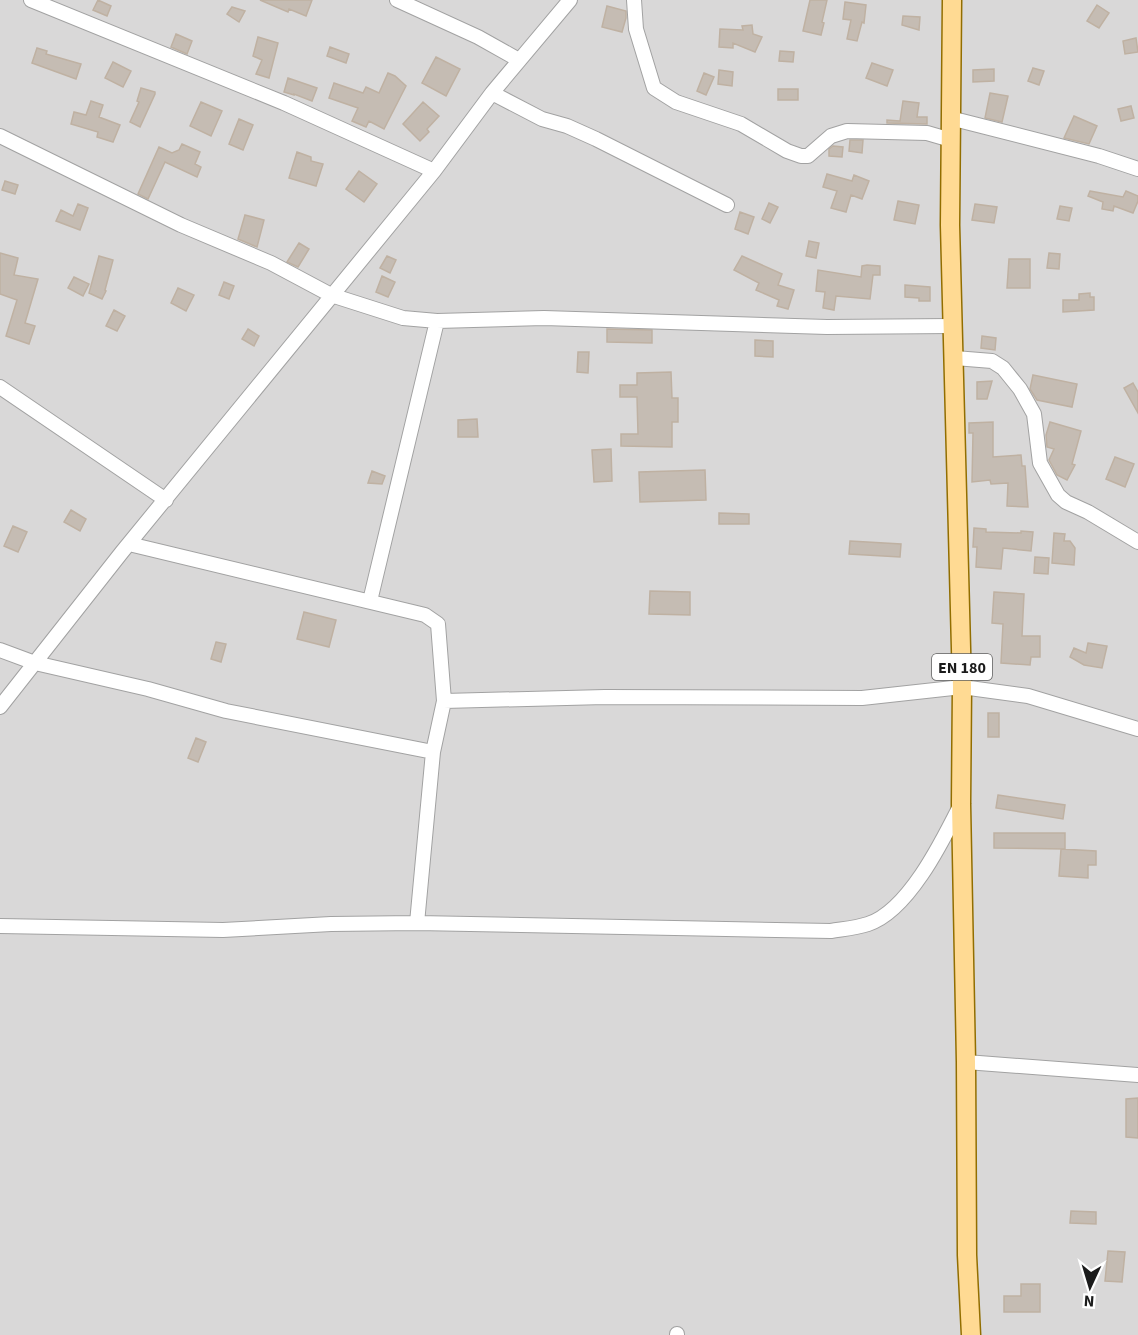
<svg xmlns="http://www.w3.org/2000/svg" width="1138" height="1335" font-family="'Source Sans 3',sans-serif">
  <style>
    .residential { fill: #d9d8d8 }
    .building { fill: #c5bcb3; stroke: #bfb1a2; stroke-width: 1.5 }
    .lines { fill: none; stroke-linecap: round; stroke-linejoin: round }
    .minor-casing { stroke: #a2a2a2; stroke-width: 16 }
    .major-casing { stroke: #926e00; stroke-width: 21 }
    .minor { stroke: #fff; stroke-width: 14 }
    .major { stroke: #ffda93; stroke-width: 18 }
    .labels { text-anchor: middle; stroke-width: 4.5; stroke-linejoin: round; paint-order: stroke }
    .shield { fill: #fff; stroke: #5f5f5f; stroke-width: 1.5 }
    .shield-label { font-size: 16px; font-weight: bold; fill: #1b1b1b }
  </style>
  <rect width="100%" height="100%" fill="#edeadf"/>
  <path class="residential" d="M0,0h1138v1335h-1138z"/>
  <path class="building" d="M98,0l13,6 -4,10 -14,-6z
    M260,0h52l-6,16 -17,-7 -1,3z
    M810,0h17l-5,22 2,1 -3,12 -18,-4z
    M845,2l21,3 -2,18 -2,-1 -5,19 -10,-2 4,-19 -8,-1z
    M1097,5l12,8 -10,15 -12,-7z
    M607,6l19,5v7l-4,14 -20,-5z
    M232,7l13,4 -6,11 -12,-8z
    M903,16l17,1 -1,13 -17,-5z
    M752,25l1,9 9,3 -7,15 -22,-9v5l-14,-1 1,-18 23,1 -1,-4z
    M176,34l16,7 -5,13 -16,-7z
    M258,37l20,6 -9,35 -13,-4 6,-14 -9,-4z
    M1136,38l2,14 -13,2 -2,-13z
    M330,47l19,7 -3,9 -19,-7z
    M37,48l10,3 -1,3 35,10 -5,15 -44,-16z
    M780,51l14,1 -1,10 -14,-1z
    M436,57l24,12 -14,27 -24,-13z
    M113,62l18,9 -8,16 -18,-9z
    M872,63l21,7 -6,16 -21,-8z
    M1033,68l11,3 -5,14 -11,-4z
    M994,69v12l-21,1v-12z
    M719,70l14,2 -1,14 -14,-2z
    M388,73l7,3 11,10 -22,43 -15,-8 -3,6 -14,-6 6,-13 -29,-10 5,-15 29,10 3,-6 13,6z
    M704,73l10,4 -8,18 -9,-4z
    M288,78l29,10 -5,13 -18,-7v1l-10,-3z
    M141,88l14,4v2l-15,33 -10,-5 9,-20 -2,-1z
    M778,89h20v11h-20z
    M990,93l18,3 -6,26 -17,-4z
    M91,101l12,4 -4,12 21,8 -7,17 -16,-5 1,-5 -27,-8 3,-12 12,3z
    M903,101l16,2 -2,14h10v7l-40,-1v-3l13,1z
    M201,102l21,9 -11,25 -21,-10z
    M423,102l16,14 -12,13 2,3 -9,9 -17,-17z
    M1131,106l3,12 -13,3 -3,-12z
    M1074,116l23,10 -8,18 -25,-6z
    M239,119l14,6 -10,25 -14,-6z
    M850,140h13l-1,13 -13,-2z
    M182,144l18,8 -5,12 6,3 -4,10 -32,-15 -17,37 -10,-5 21,-47 13,6 7,-3z
    M833,146l10,1 -1,10 -13,-1v-7z
    M297,152l14,5v4l12,3 -7,22 -27,-8z
    M359,171l18,13 -13,18 -18,-13z
    M827,174l25,7 2,-6 15,6 -7,18 -11,-4 -5,17 -15,-4 6,-17 -14,-4z
    M5,181l13,4 -3,9 -13,-4z
    M1090,191l33,6 3,-6 12,5v5l-5,12 -19,-7 -1,5 -11,-2 1,-7 -15,-6z
    M898,201l21,4 -4,19 -21,-4z
    M769,203l9,4 -8,16 -8,-4z
    M78,204l10,4 -8,22 -24,-9 5,-11 12,6z
    M975,204l22,3 -3,16 -22,-3z
    M1060,206l12,2 -3,13 -12,-2z
    M740,212l14,5 -6,17 -13,-5z
    M245,215l19,5 -7,27 -19,-8z
    M809,241l10,2 -3,15 -10,-2z
    M299,243l10,6 -11,18 -11,-5z
    M0,253l18,5 -4,17 24,4 -13,44 10,3 -6,18 -23,-8 11,-36 -17,-6z
    M1049,253l11,1 -1,15 -12,-1z
    M99,256l14,4 -8,30 1,1 -4,8 -13,-6z
    M387,256l9,4 -6,13 -10,-5z
    M742,256l40,18 -4,11 16,5 -6,19 -11,-3 2,-6 -23,-10 3,-7 -25,-13z
    M1009,259h21v29h-23z
    M867,265l13,1v9h-7l-3,24 -34,-3 -2,14 -11,-2 2,-16 -9,-1 2,-21 43,7 1,-11z
    M382,276l13,6 -7,15 -12,-5z
    M74,277l15,7 -6,12 -15,-8z
    M224,282l10,4 -5,13 -10,-4z
    M905,285l25,2v14h-11v-3l-14,-1z
    M178,288l16,7 -8,16 -15,-8z
    M1090,293v4h4v13l-31,2v-12h16v-6z
    M114,310l11,6 -8,15 -11,-5z
    M248,329l11,7 -5,10 -12,-7z
    M607,329l45,1v13l-45,-1z
    M982,336l14,2 -1,12 -14,-2z
    M755,340l18,1v16l-18,-1z
    M578,352h11l-1,21 -11,-1z
    M671,372l1,26h6v24h-6v25l-51,-1v-12h17l-1,-37h-17v-12h17v-12z
    M1033,375l44,9 -5,23 -35,-7 -7,-11z
    M992,381l-5,18h-10v-17z
    M1133,383l5,9v21l-14,-25z
    M477,419l1,18h-20v-17z
    M993,422v35l28,-2 1,11h3l3,41 -21,-1 1,-23 -17,1 -1,-4 -18,2 1,-49h-4v-10z
    M1050,422l31,9 -9,33 3,1 -8,15 -10,-5 -8,-15 5,-11 -7,-2 -1,-12z
    M611,449l1,32 -18,1 -2,-32z
    M1115,457l19,7 -9,23 -19,-8z
    M705,470l1,30 -66,2 -1,-30z
    M372,471l13,5 -3,8 -14,-1z
    M71,510l15,9 -6,12 -16,-9z
    M719,513l30,1v10h-30z
    M13,526l14,6 -9,20 -14,-6z
    M974,528l12,1v3l35,1v-2l12,1 -2,19 -28,-3 -2,21 -25,-2 1,-20h-4z
    M1054,533l11,1 -1,7h6l5,7 -1,17 -22,-2z
    M850,541l51,3 -1,13 -51,-3z
    M1035,557l14,1 -1,16 -14,-1z
    M650,591l40,1v23l-41,-1z
    M994,592l30,2 -2,42h18v21h-9l-1,8 -29,-2 2,-39 -11,-1z
    M304,612l32,8 -7,27 -32,-8z
    M216,642l10,2 -5,18 -10,-3z
    M1088,643l19,3 -5,22 -18,-3 -14,-8 4,-9 12,5z
    M988,713h11v24h-11z
    M196,738l10,4 -8,20 -10,-4z
    M998,795l67,10 -2,14 -67,-11z
    M994,833h71v16l-71,-1z
    M1061,849l35,2v14h-8v13l-29,-2z
    M1138,1098v40l-12,-1v-38z
    M1071,1211l25,1v12l-26,-1z
    M1108,1251l17,1 -3,30 -17,-1z
    M1021,1284h19v28h-36v-16h17z"/>
  <g class="lines">
    <g class="minor-casing">
      <path id="minor" d="M31,0l253,103 150,68
        M397,0l81,37 41,23
        M634,0l2,29 18,59 22,14 65,22 46,27 14,5h7l23,-20 16,-5 80,2 24,7
        M492,93l50,26 25,7 29,13 131,66
        M950,118l149,38 39,13
        M0,136l181,89 90,38 60,32 72,23 34,3 107,-3 283,9 125,-1
        M955,358l37,3 11,7 17,21 14,25 6,49 18,32 8,7 22,10 50,30
        M0,387l166,113
        M129,544l296,71 13,9 6,77 -11,51 -16,171
        M370,601l67,-280
        M0,650l35,13 113,26 78,22 207,41
        M444,701l161,-4 257,1 100,-11 66,9 110,33
        M0,707l122,-155 312,-381 58,-78 78,-93
        M0,926l223,4 108,-6 86,-1 414,8c12,-2 25,-3 37,-7 40,-13 74,-82 92,-118
        M966,1062l172,13
        M677,1334v1"/>
    </g>
    <g class="major-casing">
      <path id="major" d="M952,0l-2,225 12,462 -1,117 5,258 1,193 4,80"/>
    </g>
    <use href="#minor" class="minor"/>
    <use href="#major" class="major"/>
  </g>
  <g class="labels">
    <rect class="shield" x="932" y="654" width="60" height="26" rx="4.5"/>
    <g class="shield-label">
      <text x="962" y="673">EN 180</text>
    </g>
  </g>
  <g transform="translate(1090 1287) rotate(184)" stroke="#ffffff" stroke-width="4.5" paint-order="stroke">
  <path d="M0-4.5L10 22L0 15L-10 22Z" fill="#1b1b1b"/>
  <text y="-9" font-size="16" font-weight="bold" text-anchor="middle" fill="#1b1b1b">N</text>
  </g>
</svg>
